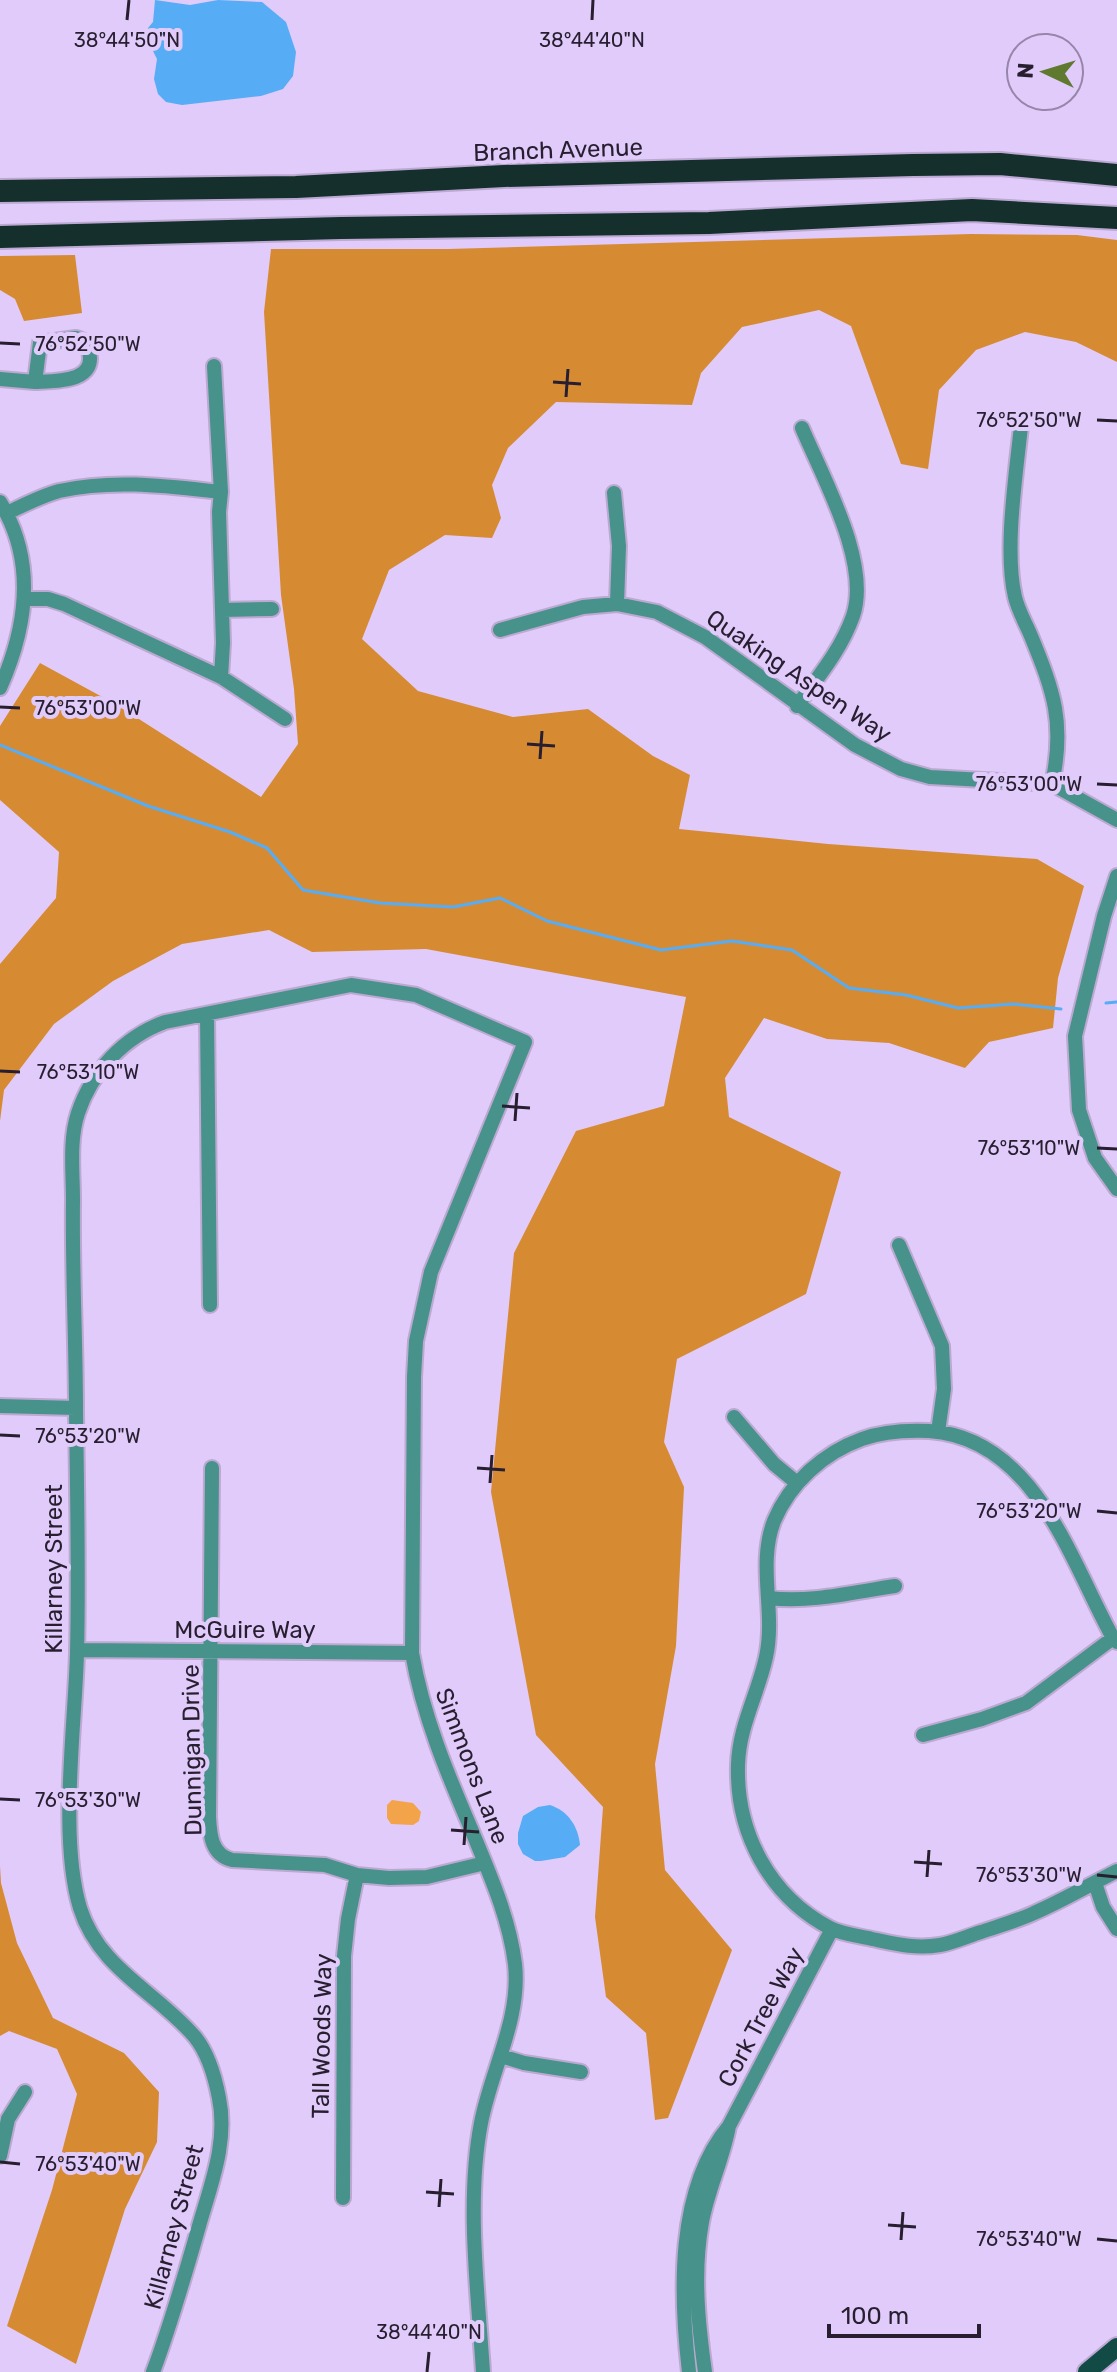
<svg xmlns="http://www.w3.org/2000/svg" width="1117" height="2372" font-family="Rubik,sans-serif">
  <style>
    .green { fill: #f3a44a }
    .forest { fill: #d68b33 }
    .water { fill: #56adf5 }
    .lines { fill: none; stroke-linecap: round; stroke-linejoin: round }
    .stream { stroke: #56adf5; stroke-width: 3 }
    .minor-casing { stroke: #bca9d2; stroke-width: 18 }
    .major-casing { stroke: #bca9d2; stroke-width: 22 }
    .highway-casing { stroke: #bca9d2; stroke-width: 26 }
    .minor { stroke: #47928a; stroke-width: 14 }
    .major { stroke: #124a45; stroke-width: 18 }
    .highway { stroke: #142f2c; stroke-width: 22 }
    .ticks { fill: none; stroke: #271f30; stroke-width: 3 }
    .labels { text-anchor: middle; stroke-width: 8; stroke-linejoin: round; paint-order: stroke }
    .street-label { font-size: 24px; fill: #271f30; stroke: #e1cbfa }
    .ticks-label { font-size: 20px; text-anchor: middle; fill: #271f30; stroke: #e1cbfa; stroke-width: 8; stroke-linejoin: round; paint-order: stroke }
  </style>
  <rect width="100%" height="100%" fill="#e1cbfa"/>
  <path class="green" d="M392,1800l21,3 8,9 -2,9 -6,4 -22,-1 -4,-6v-13z"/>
  <path class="forest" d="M971,234l106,1 40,5v122l-41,-20 -51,-10 -49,18 -37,40 -11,79 -27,-5 -50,-138 -32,-16 -77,17 -41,46 -9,32 -136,-3 -48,46 -16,37 9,33 -9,20 -47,-3 -56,35 -27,69 56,52 95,26 75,-8 65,47 37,19 -11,54 149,15 209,15 47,27 -26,92 -5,50 -64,14 -24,26 -76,-25 -62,-4 -63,-21 -39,60 4,39 112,55 -35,122 -129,65 -13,83 20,45 -8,159 -21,118 10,106 67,80 -64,168 -13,2 -9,-87 -40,-36 -11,-80 8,-110 -67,-72 -45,-243 23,-239 62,-122 88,-25 22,-109 -260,-48 -114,3 -43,-22 -87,14 -69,37 -59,43 -50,66 -4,31v-157l56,-66 3,-46 -59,-52v-74l40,-63 77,42 144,92 37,-53 -4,-55 -13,-94 -17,-283 7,-63h177z
    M75,255l7,58 -58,8 -9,-22 -15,-9v-34z
    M0,1866l1,17 16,60 36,75 71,35 35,39 -2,50 -32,67 -49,155 -69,-38 45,-136 25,-96 -20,-45 -48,-18 -9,5z"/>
  <path class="water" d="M155,0l35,5 28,-5 44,2 24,20 10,30 -3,24 -10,13 -22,7 -79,9 -16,-3 -8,-8 -4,-15 3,-20 -6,-12 -3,-19 5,-6z
    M550,1805c18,6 28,21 30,40l-15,12 -24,4h-6l-12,-7 -5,-10v-11l5,-17 15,-9z"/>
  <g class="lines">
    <path class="stream" d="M0,745l148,61 82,26 37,16 36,42 77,13 73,4 47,-9 47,23 114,29 71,-9 60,9 57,38 57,7 52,13 55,-4 48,5
      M1106,1003l11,-1"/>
    <g class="minor-casing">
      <path id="minor" d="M76,338c8,2 11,5 13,13 8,32 -34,30 -54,31l5,-39z
        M214,366l7,126 -2,20 4,131 -2,34
        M0,379l35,3
        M1021,426c-5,49 -17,124 -6,171 3,13 11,27 16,39 23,56 34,87 21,148
        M614,493l5,53 -2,58
        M0,502c37,60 27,125 0,186
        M7,513c17,-8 34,-17 52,-22 55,-12 107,-5 162,1
        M25,599h23l16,5 157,73 64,42
        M222,610l50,-1
        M500,630l83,-23 34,-3 40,8 48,25 150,108 46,24 29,8 122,7 65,36
        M797,706c21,-29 44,-56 56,-90 18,-53 -30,-138 -51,-188
        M1117,876l-13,40 -29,120 4,74 16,48 22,31
        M207,1014l3,291
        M899,1245l43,101 2,43 -6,43
        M0,1406l76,2
        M734,1417l40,47 23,19
        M212,1468l-3,349c1,17 2,38 23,43l93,5 32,10 32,3 38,-1 58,-14
        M769,1598c42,5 85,-6 126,-12
        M1117,1642l-4,-4c-43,-78 -78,-200 -184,-207 -23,-1 -45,0 -67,8 -39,14 -72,44 -88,82 -17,44 2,91 -8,136 -8,37 -27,69 -28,108 -2,67 31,131 92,163 12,6 29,8 42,11 24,5 43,10 68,6 13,-2 28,-9 41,-13 17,-6 36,-11 53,-19 28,-12 55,-28 83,-42
        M77,1650l335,3
        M923,1735l59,-16 44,-16 87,-65
        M1095,1883l8,24 14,22
        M501,2056l23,7 57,9
        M0,2156l8,-37 17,-27
        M343,2198l1,-242 4,-37 9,-44
        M153,2372c18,-48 32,-97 46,-146 12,-42 29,-84 20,-128 -4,-21 -11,-45 -24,-61 -38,-45 -96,-68 -115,-129 -21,-71 -5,-180 -3,-255 2,-80 0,-161 -1,-241 0,-70 -4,-141 -3,-212 0,-28 -4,-60 5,-87 14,-42 46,-76 87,-91l186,-37 65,10 109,47 -94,230 -15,69 -2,36 -2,276c11,63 35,120 60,178 18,44 37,86 43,133 6,55 -24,106 -34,159 -15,78 -3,170 2,249
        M689,2372c-9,-78 -13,-183 40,-246l103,-197
        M705,2372c-7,-50 -12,-100 -3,-150 6,-33 21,-63 27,-96"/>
    </g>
    <g class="major-casing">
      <path id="major" d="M1087,2372l30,-25"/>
    </g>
    <g class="highway-casing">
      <path id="highway" d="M0,191l296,-4 208,-11 409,-11 87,-1 117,11
        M0,237l341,-9 368,-5 263,-13 145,8"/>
    </g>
    <use href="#minor" class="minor"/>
    <use href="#major" class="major"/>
    <use href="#highway" class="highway"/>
  </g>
  <path class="ticks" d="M127,20l2,-20M592,20l1,-20M0,343l20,1M553,382l28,2M566,397l2,-28M1097,420l20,1M0,707l20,1M527,744l28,2M540,759l2,-28M1097,784l20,1M0,1071l20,1M502,1106l28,2M515,1121l2,-28M1097,1148l20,1M0,1435l20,1M477,1468l28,2M490,1483l2,-28M1097,1511l20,2M0,1799l20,1M451,1830l28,2M464,1845l2,-28M914,1862l28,2M1097,1875l20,2M927,1877l2,-27M0,2162l20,2M426,2192l28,2M439,2207l2,-28M888,2225l28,2M1097,2239l20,2M901,2240l2,-28M427,2372l2,-20"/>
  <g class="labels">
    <g class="street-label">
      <text transform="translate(558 150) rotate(-2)" y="8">Branch Avenue</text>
      <text transform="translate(799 676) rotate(34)" y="8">Quaking Aspen Way</text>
      <text transform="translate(54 1569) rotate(-90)" y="8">Killarney Street</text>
      <text x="245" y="1638">McGuire Way</text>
      <text transform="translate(192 1750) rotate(-91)" y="8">Dunnigan Drive</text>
      <text transform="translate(472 1766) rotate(69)" y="8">Simmons Lane</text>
      <text transform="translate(761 2017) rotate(-62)" y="8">Cork Tree Way</text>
      <text transform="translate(322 2036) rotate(-89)" y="8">Tall Woods Way</text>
      <text transform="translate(174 2227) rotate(-75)" y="8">Killarney Street</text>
    </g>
  </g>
  <g class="ticks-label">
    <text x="127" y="47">38°44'50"N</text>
    <text x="592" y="47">38°44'40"N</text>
    <text x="88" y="351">76°52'50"W</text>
    <text x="1029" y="427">76°52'50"W</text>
    <text x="88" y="715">76°53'00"W</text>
    <text x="1029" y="791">76°53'00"W</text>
    <text x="88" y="1079">76°53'10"W</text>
    <text x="1029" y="1155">76°53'10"W</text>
    <text x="88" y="1443">76°53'20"W</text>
    <text x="1029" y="1518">76°53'20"W</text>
    <text x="88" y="1807">76°53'30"W</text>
    <text x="1029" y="1882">76°53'30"W</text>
    <text x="88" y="2171">76°53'40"W</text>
    <text x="1029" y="2246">76°53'40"W</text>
    <text x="429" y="2339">38°44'40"N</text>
  </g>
  <g transform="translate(1045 72) rotate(274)"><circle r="38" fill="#e1cbfa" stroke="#9786a9" stroke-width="2"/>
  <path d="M0-6L14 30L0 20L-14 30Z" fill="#5f7a2e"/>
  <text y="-12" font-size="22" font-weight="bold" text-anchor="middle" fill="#271f30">N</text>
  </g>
  <path d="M829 2324v12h150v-12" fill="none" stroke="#271f30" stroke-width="4"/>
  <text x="841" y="2324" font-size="24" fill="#271f30" stroke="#e1cbfa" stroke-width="6" paint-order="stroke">100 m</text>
</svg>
